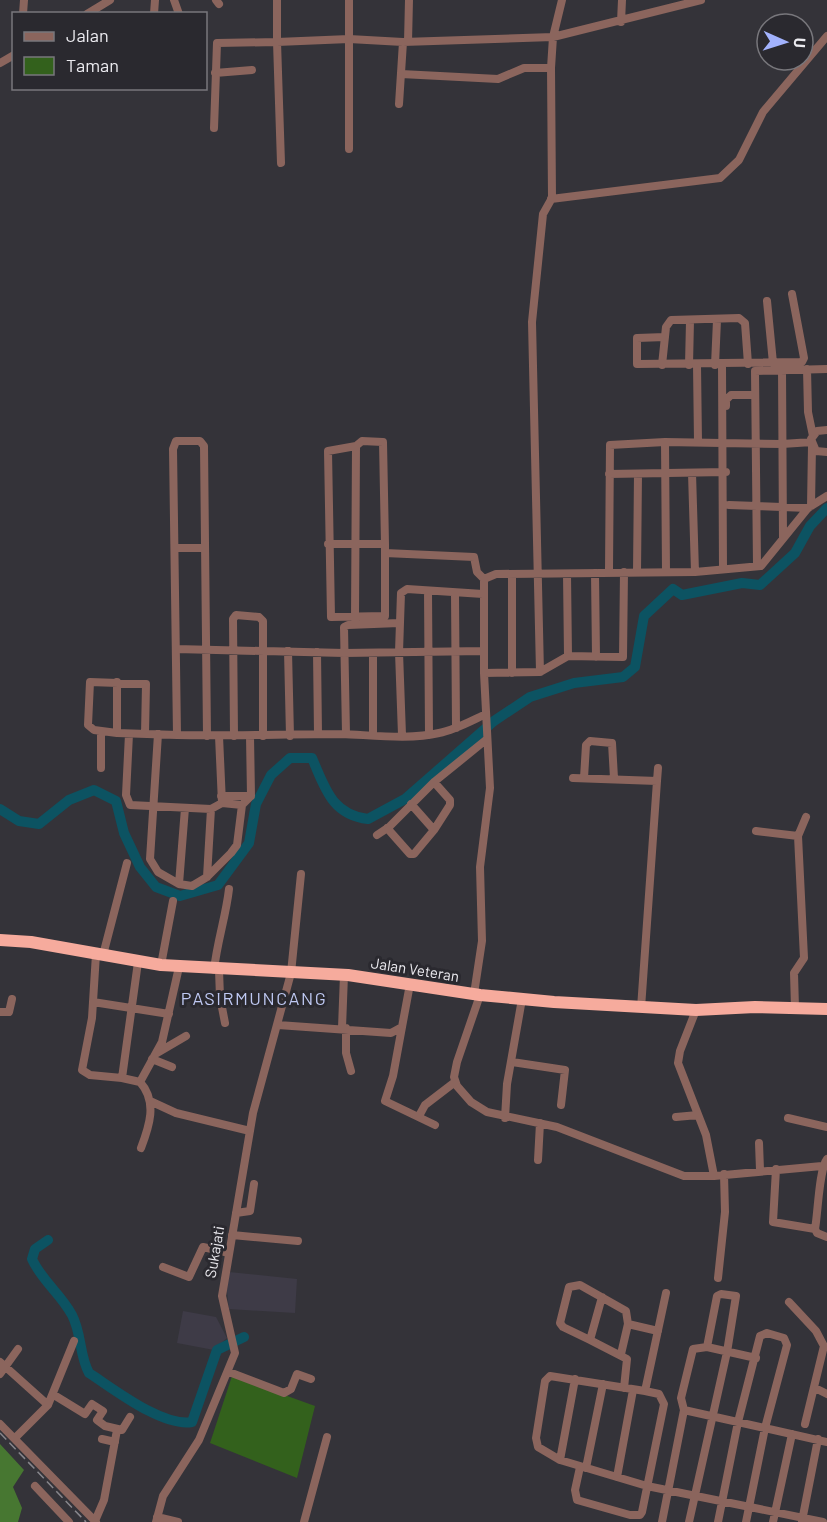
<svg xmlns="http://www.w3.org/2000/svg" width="827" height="1522" font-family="Barlow,sans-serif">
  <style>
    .built { fill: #3e3b47 }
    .green { fill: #33611c }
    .forest { fill: #477731 }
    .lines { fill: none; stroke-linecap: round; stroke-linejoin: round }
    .river { stroke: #0c5362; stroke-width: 10 }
    .minor { stroke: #8b655d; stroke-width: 8 }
    .highway { stroke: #f6ab9d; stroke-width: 12 }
    .rail { stroke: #88878d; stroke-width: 1.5; stroke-dasharray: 9 4.5; stroke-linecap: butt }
    .labels { text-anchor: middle; stroke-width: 6; stroke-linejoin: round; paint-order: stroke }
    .street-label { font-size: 15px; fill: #ecebf0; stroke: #2a292f }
    .quarter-label { font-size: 18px; letter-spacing: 1.5px; fill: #bfc9f3; stroke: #2a292f }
  </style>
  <rect width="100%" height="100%" fill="#343339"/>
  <path class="built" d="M229,1272l68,7 -2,34 -66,-4 -2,-18z
    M183,1311l33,6 11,21 -13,12 -37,-7z"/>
  <path class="green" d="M232,1376l83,30 -18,72 -87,-35z"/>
  <path class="forest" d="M0,1444l24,26 -11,17 9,21 -4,14h-18z"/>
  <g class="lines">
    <path class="river" d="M0,809l19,12 20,3 30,-24 25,-10 22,11 8,32 16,34 16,20 24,9 38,-11 31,-42 7,-39 15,-29 19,-17h22c13,30 20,57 56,61l37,-20 89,-78 36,-24 44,-14 49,-6 12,-10 9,-51 29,-27 9,6 60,-12 18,2 35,-32 15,-27 17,-18
      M48,1240l-13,9 -3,10c10,22 29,35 40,56 10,19 7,40 17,58 25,16 73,54 103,49l25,-72 27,-13"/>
    <path class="minor" d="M174,0l5,14
      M216,0l3,4
      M277,0v42l72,-3 54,3 150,-5 148,-37
      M349,0v149
      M23,14l1,-14
      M87,14l23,-14
      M154,14l1,-14
      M621,22l1,-22
      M408,42l1,-42
      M0,63l14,-8
      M215,73l37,-3
      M401,74l97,5 26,-11h27
      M399,104l4,-62
      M214,128l3,-85 60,-1 4,121
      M551,199l169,-21 19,-18 24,-48 64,-76
      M767,301l6,62
      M665,337l-28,1v26l165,-2 2,-4 -12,-64
      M662,365l4,-38 5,-7 68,-2 6,5 3,41
      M689,365l1,-44
      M697,365l1,77
      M715,365l2,-45
      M722,365l1,204
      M782,369l1,169
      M807,369l1,43 5,24
      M726,406v-6l5,-5h23
      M827,430l-10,1 -6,8 5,12 11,1
      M665,442l1,130
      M692,473l3,99
      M609,474l117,-2
      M729,505l79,3
      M811,506l1,-60
      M328,544h57v9l89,4 3,15 7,7
      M385,544l-2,-102 -21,-1 -6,5 -28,5 3,166 54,-1v-63
      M175,548h29
      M757,566l-2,-195 72,-2
      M609,571l1,-126 55,-3 117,2 30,-2
      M637,572l1,-98
      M595,573l1,84
      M512,574v99
      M567,574l1,82
      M428,591l1,144
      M455,593l1,135
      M355,619l1,-173
      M176,649l168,4 140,-2
      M288,651l2,85
      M317,652l1,82
      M373,653v82
      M540,672l-8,-350 11,-108 9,-16 -1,-130 2,-31 9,-37
      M484,673l56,-1 28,-16 55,1 1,-85
      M117,682v51l60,2
      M117,733l-23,-3 -6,-5 2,-43 56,2 -1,50
      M129,734l-3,61 4,10 81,4 11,-6 -3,-67
      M158,734l-8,125 8,13 21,12
      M346,734l-2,-107 4,-2 51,-2
      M402,735l-3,-83 2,-59 6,-4 76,5
      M207,736l-3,-290 -4,-5h-24l-3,8 4,286c55,1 110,-1 165,-1 29,1 69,6 97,-1 16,-3 32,-12 47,-19
      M234,736l-1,-117 3,-4 23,2 4,4v115
      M101,768v-36
      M573,778l84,3 1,-13
      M584,778l2,-33 4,-4 22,2 2,35
      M221,796h30
      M222,803l20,2
      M411,804l23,26
      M185,808l-6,76 13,2 15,-9 24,-24 6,-8 5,-40 9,-9 -1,-60
      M387,828l23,26h4l20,-24 16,-25v-5l-16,-18
      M756,831l42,5
      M377,835l12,-8 45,-45 53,-43
      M207,877l4,-68
      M96,954l-4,64 -10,52 8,5 32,3 16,-116
      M103,955l24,-92
      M161,965l12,-64
      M214,970c3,-28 12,-54 15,-81
      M219,970l1,27 5,26
      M474,994l8,-53 -2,-74 10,-79 -6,-115v-94l12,-5 199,-2 66,-6 47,-58 19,-12
      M480,995l-23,67 -3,15 3,9 14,16 16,10 70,15 127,49h30l108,-10
      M93,1002l76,12
      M641,1008l16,-227
      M795,1008l-1,-35 10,-15 -6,-122 8,-19
      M696,1010l-16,41 -2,12 28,72 8,41
      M0,1012h9l3,-13
      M278,1025l113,8 11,-6 8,-43
      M402,1027l-9,49 -8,25 50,24
      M342,1028l2,-53
      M346,1028v25l5,18
      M157,1053l29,-17
      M152,1059l20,8
      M512,1062l53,8 -4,35
      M122,1078l18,4c18,20 9,45 1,66
      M140,1082l22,-40 17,-75
      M150,1101l26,12 74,18
      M419,1116l6,-11 30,-23
      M676,1117l22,-2
      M505,1118l2,-34 15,-85
      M788,1118l39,9
      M759,1143l1,27
      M827,1159c-8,10 -9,54 -12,70l2,4 10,4
      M538,1160l2,-37
      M776,1169l-3,53 42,7
      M236,1213l14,-2 4,-27
      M232,1235l66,6
      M163,1267l26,10 14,-30 26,6
      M718,1278l7,-66 -1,-38
      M602,1297l-12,43 -27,-13 -3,-4 9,-36 11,-2 46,26 2,13 30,7
      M789,1302l27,29 8,15 -19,78
      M590,1340l37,19 -3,29
      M621,1354l7,-30
      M0,1362l48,43
      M229,1372l55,21 7,-4 6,-15 14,5
      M0,1374l18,-25
      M815,1388l12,6
      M645,1391l21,-98
      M54,1395l31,19 7,-10 11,7 -6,9 8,6 17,4 8,-13
      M684,1410l143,32
      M0,1424l96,98
      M15,1438l33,-33 26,-64
      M102,1439l13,3
      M560,1460l15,-81
      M580,1467l-5,23 2,10 53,15h10l2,-3 22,-108 -5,-10 -14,-3 -95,-15 -5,5 -9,57 2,9 22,13 87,26 176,36
      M586,1468l17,-84
      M617,1477l16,-87
      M35,1486l34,36
      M157,1517l21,5
      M95,1521l9,-21 13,-70
      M802,1521l16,-82
      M156,1522l7,-26 36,-56 36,-87 -13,-57 31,-183 38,-140 10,-99
      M304,1522l23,-85
      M662,1522l22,-112 -3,-12 12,-49 14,-2 49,11
      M689,1522l38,-170 9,-56 -15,-2 -4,2 -10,51
      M718,1522l20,-100 22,-86 7,-3 17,5 3,7 -22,83 -19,94
      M773,1522l19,-88"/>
    <path class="highway" d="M0,940l31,2 130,23 187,10 132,20 74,7 142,8 59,-3 72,2"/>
    <path class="rail" d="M0,1433l86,89"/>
  </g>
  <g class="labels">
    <g class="street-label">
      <text transform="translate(415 970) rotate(9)" y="5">Jalan Veteran</text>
      <text transform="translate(215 1252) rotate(-80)" y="5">Sukajati</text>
    </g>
    <g class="quarter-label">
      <text x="254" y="1005">PASIRMUNCANG</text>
    </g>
  </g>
  <rect x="12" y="12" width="195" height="78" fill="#2a292f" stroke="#78777c" stroke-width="1.5"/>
  <rect x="24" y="32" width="30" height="9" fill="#8b655d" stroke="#78777c" stroke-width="1.5"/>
  <text x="66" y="42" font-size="18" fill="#ecebf0">Jalan</text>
  <rect x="24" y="57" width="30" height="18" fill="#33611c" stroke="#78777c" stroke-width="1.5"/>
  <text x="66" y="72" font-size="18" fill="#ecebf0">Taman</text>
  <g transform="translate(785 42) rotate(93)"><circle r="28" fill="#2a292f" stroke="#78777c" stroke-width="1.5"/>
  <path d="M0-4.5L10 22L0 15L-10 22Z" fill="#a2b2fd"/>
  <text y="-9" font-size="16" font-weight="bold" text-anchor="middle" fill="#ecebf0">U</text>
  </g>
</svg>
